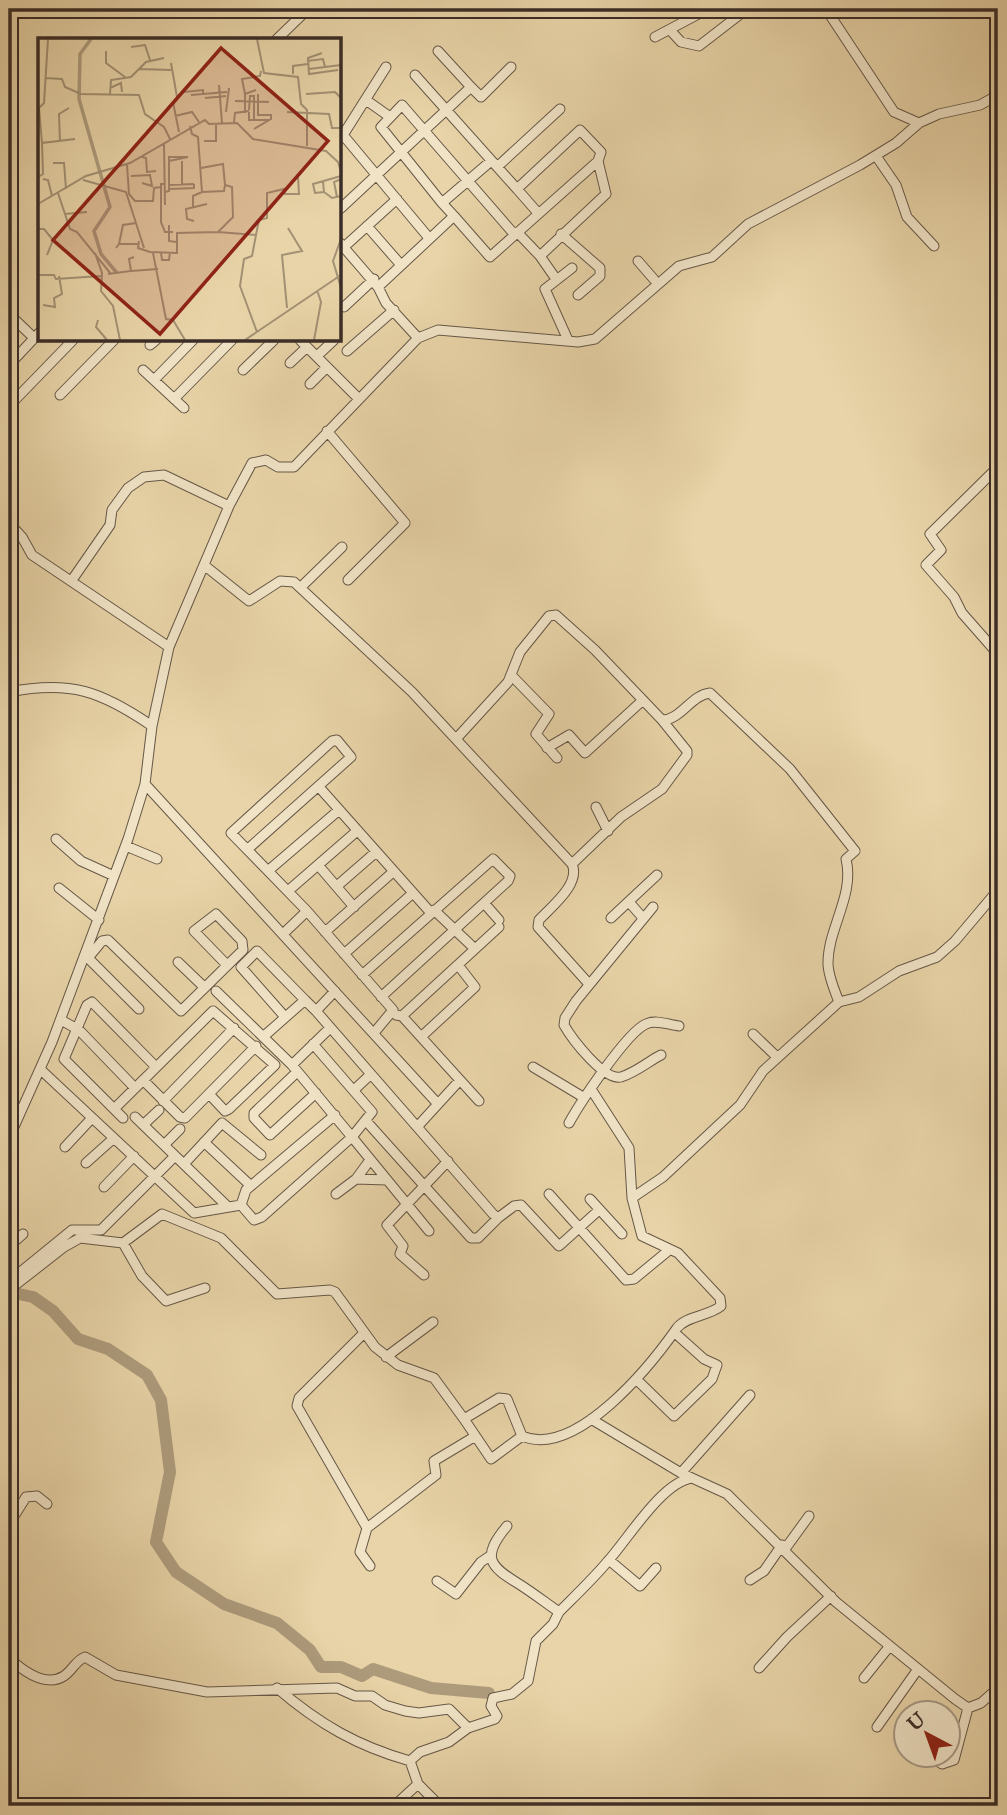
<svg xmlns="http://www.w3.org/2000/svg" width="1007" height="1815" font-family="'IM FELL Double Pica',serif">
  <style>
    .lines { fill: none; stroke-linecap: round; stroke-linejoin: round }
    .river { stroke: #ad9b7c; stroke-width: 12 }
    .minor-casing { stroke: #665747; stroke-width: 11 }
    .minor { stroke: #f0e3c6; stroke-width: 9 }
    .inset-river { fill: none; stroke: #ad9b7c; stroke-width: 3.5 }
    .inset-road { fill: none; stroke: #a39174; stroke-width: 2 }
    .view { fill: #8f2418; fill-opacity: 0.15; stroke: #8f2418; stroke-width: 3.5 }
    .inset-edge { fill: none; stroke: #3b2d27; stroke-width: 3.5 }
  </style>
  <rect width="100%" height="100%" fill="#e8d4a8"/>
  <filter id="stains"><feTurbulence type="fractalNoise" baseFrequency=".00286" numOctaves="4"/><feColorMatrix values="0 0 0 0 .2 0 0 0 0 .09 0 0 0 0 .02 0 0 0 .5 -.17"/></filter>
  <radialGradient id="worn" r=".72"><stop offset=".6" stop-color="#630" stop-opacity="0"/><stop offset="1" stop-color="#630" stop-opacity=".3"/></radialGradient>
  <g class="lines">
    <path class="river" d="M9,1292l24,5 20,14 25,28 30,10 39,26 14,25 9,72 -14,70 20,30 48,32 53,19 33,27 11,17h20l21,9 11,-7 58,19 58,5"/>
    <g class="minor-casing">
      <path id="minor" d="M826,9l68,103 25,11
        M670,30l11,12 18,4 48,-37
        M655,37l53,-28
        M276,40l32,-31
        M438,51l33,36
        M386,67l-43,68 86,103
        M415,75l102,114 63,-59 21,22 -3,9 8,33 -66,62 16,23
        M366,100l24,17
        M876,156l20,29 11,32 27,29
        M497,167l63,-58
        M517,189l21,24
        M442,203l-61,-76 21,-22 112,129
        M340,209l131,-122 10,10 30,-30
        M454,216l36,41 108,-96
        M367,226l34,39
        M517,232l23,24
        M561,234l39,34v8l-22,19
        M340,243l38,44
        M344,247l53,-48
        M638,261l20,23
        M344,307l30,-28
        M9,314l25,24
        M418,338l-32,-35 -8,-16 76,-71 -12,-13 49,-42
        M300,340l58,58
        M568,340l-23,-51 27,-21
        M150,345l6,-5
        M347,351l47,-41
        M317,356l17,-16
        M290,363l17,-16
        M9,365l31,-33
        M143,370l41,38
        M243,370l31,-30
        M154,380l39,-40
        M310,384l17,-17
        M60,395l54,-55
        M174,399l58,-59
        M9,406l64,-66
        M327,431l78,92 -57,57
        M998,467l-68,67 11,16 -15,15 28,32 8,16 36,41
        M9,523l13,14 10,18 137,92
        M204,565l45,36 31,-20 14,1 118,110 160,172c9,20 -21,43 -33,56l-1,7 51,57
        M72,580l38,-55 2,-15 16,-22 16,-11 20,-2 65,31
        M301,587l41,-40
        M512,676l37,38 -13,20 21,24
        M9,692c61,-12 92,-1 143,34
        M456,739l52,-57 12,-30 29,-36 7,-1 39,35 67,70c19,0 29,-25 48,-27l80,76 65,82 -9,8c9,37 -19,70 -18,106 1,13 6,24 11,37l-76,69 -23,34 -77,72 -31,21 10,38 36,17 42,45 1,8c-12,10 -35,10 -44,22 -26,37 -101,131 -155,108
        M547,748l22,-13 16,18 58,-53
        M145,784l292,319
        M319,787l112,126
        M596,807l12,24
        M56,839l25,22 33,15
        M126,846l31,13
        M249,848l102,-91 -14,-17 -5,1 -101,92 76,78 86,99 -19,23
        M572,864l49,-47 41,-28 25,-34v-4l-25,-31
        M318,865l36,42
        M269,870l70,-60
        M337,886l39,-34
        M59,888l40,32
        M288,891l69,-60
        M629,902l14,16
        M484,903l15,17
        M653,907l-77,94 -11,17 -1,7c8,14 40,56 57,52 14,-4 28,-16 40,-22
        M434,910l41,39
        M611,918l46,-43
        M325,932l68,-60
        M283,934l24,-23
        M344,954l69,-61
        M85,955l54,54
        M88,958l14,-17 6,-1 73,71 62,-61 -1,-9 -26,-27 -22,17 33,34
        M178,962l26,25
        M362,975l131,-116 17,17 -2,5 -127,116
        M216,991l76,74
        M335,991l-19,20 177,203 5,4 16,-12 7,-1 38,41 40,-36
        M839,1002l20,-5 40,-26 38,-14 18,-16 43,-51
        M396,1015l6,1 77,85
        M402,1016l97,-89
        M285,1017l-44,-50 16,-16 48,49
        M61,1020l18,10 56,58
        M330,1028l-38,37 60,72 -90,80 -8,3 -13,-15 5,-15 89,-75
        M753,1034l24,23
        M263,1037l42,-37 11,11
        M421,1037l54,-50 -17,-22
        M313,1044l59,68 -20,25 77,94
        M533,1067l50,30
        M40,1069l154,144 47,-8
        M297,1072l-43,41v5l16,17 46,-42
        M143,1080l37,37 5,1 71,-72
        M591,1089l38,59 3,50
        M354,1090l16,-15
        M163,1101l71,-73
        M114,1109l99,-98 62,54 -46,44 -4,2 -16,-17
        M135,1117l92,89
        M123,1118l-59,-59 23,-54 5,-3 64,65
        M367,1122l104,116h7l20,-20
        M569,1123c11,-20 58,-91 77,-99 9,-5 23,1 33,2
        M143,1125l16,-15
        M417,1127l43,-47
        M9,1138l43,-96 76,-203 17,-55 7,-58 17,-79 60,-141 23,-43 14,-3 12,7h16l124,-129 20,-8 140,12 17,-3 84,-73 33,-9 36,-33 112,-59 36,-22 23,-20 20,-9 41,-9 18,-10
        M204,1142l47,44
        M164,1145l16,-16
        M65,1147l27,-29
        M86,1163l28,-25
        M184,1164l38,-41 39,32
        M356,1179l31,1
        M104,1187l30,-31
        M336,1194l20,-15 14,-19
        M549,1194l77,86 8,-1 34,-28
        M590,1199l32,35
        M123,1243l19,33 24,25 39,-13
        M9,1246l14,-12
        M9,1270l5,6 4,-2 54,-44h29l74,-74
        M424,1275l-24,-21 3,-8 -16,-21 61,-64
        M9,1290l55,-43 16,-9 43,5 39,-29 59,24 56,56 53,-4 5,2 40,55 23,18 36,13 30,41 35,-21 8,1 15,37
        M363,1334l-64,64 -2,8 70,122
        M386,1357l47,-35
        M636,1379l38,37 38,-37 5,-14 -13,-6 -29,-26
        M464,1419l27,40 31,-23
        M591,1419l90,54 46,21 109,108 119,97 13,9 13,-5 17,-15
        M681,1473l69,-78
        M9,1524l17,-27 11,-1 10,8
        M9,1540v12
        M785,1549l24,-33
        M609,1560l31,26 16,-18
        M370,1566l-10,-14 7,-24 69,-53 -2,-14 40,-24
        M750,1580l14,-9 18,-26
        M437,1581l19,13 25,-32 9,-6
        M559,1612c17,-17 34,-33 49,-51 20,-22 54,-79 84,-83
        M9,1658c13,12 36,30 55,18 9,-6 11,-15 21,-19l31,18 91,17 130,-4 18,8h17l13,9 20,6 14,2 30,-4 19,19
        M759,1668l28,-31 44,-41
        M864,1678l25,-31
        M277,1688c42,36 80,58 133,73
        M877,1727l41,-58
        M930,1756l12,8 12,-4 14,-52
        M410,1761l10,-9 29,-10 19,-14 27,-9 2,-3 -6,-10 2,-8 19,-4 16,-13 8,-40 17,-17 6,-12c-13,-9 -26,-19 -40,-28 -30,-18 -38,-27 -12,-58
        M410,1761l8,23 22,22
        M394,1806l24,-22"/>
    </g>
    <use href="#minor" class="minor"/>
  </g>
  <g transform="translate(38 38)">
    <rect width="303" height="303" fill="#e8d4a8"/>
    <path class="inset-river" d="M53,1l-11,15 -1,45 31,108 -16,24 7,23 16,19"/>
    <path class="inset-road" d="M219,1l7,34 34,4 3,27 6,6v36M93,9l14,-2 5,15M68,13v12l19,14M284,15l-14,5 1,16 29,-4M269,23l16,-2 2,8M133,25l6,34M101,31l32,1M271,31l32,-4M255,36v-8l15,-2M7,40l17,1 3,8 16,7 58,1 6,19 19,13 6,12M181,47l3,38M72,50l11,-5 1,9M146,54l19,-2v4M72,56l1,-14 20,-3 15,-15 18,-4M207,56l-3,-15 18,-3 1,-5M268,56l29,-2 6,6M153,57l36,-3M167,60l21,-2M197,63l34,1M135,64l6,30M211,72l1,-14h4v24M188,74l3,-24M211,74v8h21M249,74l42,2 3,14h9M207,75v-19l11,-4M137,78l17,-4 7,10M196,84l1,-9 14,-2M152,88l2,8 6,3 4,55 -9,4v11M216,91l17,-10v-4h-13v-21M166,103h12v-17M22,104l-1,-28 10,-6M4,105l-3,-35 5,-5 4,-64M126,106l1,61M104,119l4,1 1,14 9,-1M144,123v23M15,125h11l2,26M89,127l2,29 6,7h18l1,-13 7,-1M93,138l19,-1 2,11 -10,-3M0,139l5,-3 -1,-31 33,-4M5,141l5,1 4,16M45,142l43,12 18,56M285,143l1,11 8,6 9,-2M127,146h-4v38l4,10h8M131,147l25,-1M131,151l25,-1v-4M127,154l4,-1v-34h19l-19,4M164,154l22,-1 1,-6M286,154l-9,1 -2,-9 28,-8M20,155l7,21 22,-2M299,159l-3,-15 7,-3M0,166l48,-28 44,-13 75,-43 4,4 28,-1 16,16 73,12 12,11 3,10M27,176l5,15 7,3 34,42M156,183l-7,-2 -1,-10 21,-5M131,187v16l7,1M0,191h6l9,11 -6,15M180,194l38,3 -4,21 -8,3 -4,27 17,46M218,197l3,-15 8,-2v-25l17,-4 1,5h14l-1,-17M303,201l-8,22 8,27M101,203l-1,7 12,4 27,1v-20l41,-1 15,-15 -1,-30 -7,-2 -2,-21 -22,4M81,206l4,-19 13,-2M78,210l3,-4h20M57,215l7,20 -1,18 12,15 7,34M115,215l13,66 7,1 12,20M123,215l1,7h7l1,-8M93,233l27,-2M70,236l23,-3 -2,-12 5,-2M0,237h16l2,4 45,-3M5,267l12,2 -1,-9 8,-4 -3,-18M249,270l-5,-53 20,-4 -14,-23M60,282l-2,7 11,13M207,302l96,-65M276,302l7,-38 -4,-12"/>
    <path class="view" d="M183,10l107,93 -168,193 -107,-94z"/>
    <rect width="303" height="303" class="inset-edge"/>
  </g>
  <rect width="1007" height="1815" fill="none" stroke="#e8d4a8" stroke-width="35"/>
  <rect x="10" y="10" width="986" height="1794" fill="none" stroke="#3b2d27" stroke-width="3.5"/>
  <rect x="18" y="18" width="972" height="1780" fill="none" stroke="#3b2d27" stroke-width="2"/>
  <g transform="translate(927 1734) rotate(319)"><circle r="33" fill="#f0e3c6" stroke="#a89a86" stroke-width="2"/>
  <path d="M0-5L12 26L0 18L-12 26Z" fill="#8f2418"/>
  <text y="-10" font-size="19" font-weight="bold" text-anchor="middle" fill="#3b2d27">U</text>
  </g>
  <rect width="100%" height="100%" filter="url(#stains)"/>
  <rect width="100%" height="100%" fill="url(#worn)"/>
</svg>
